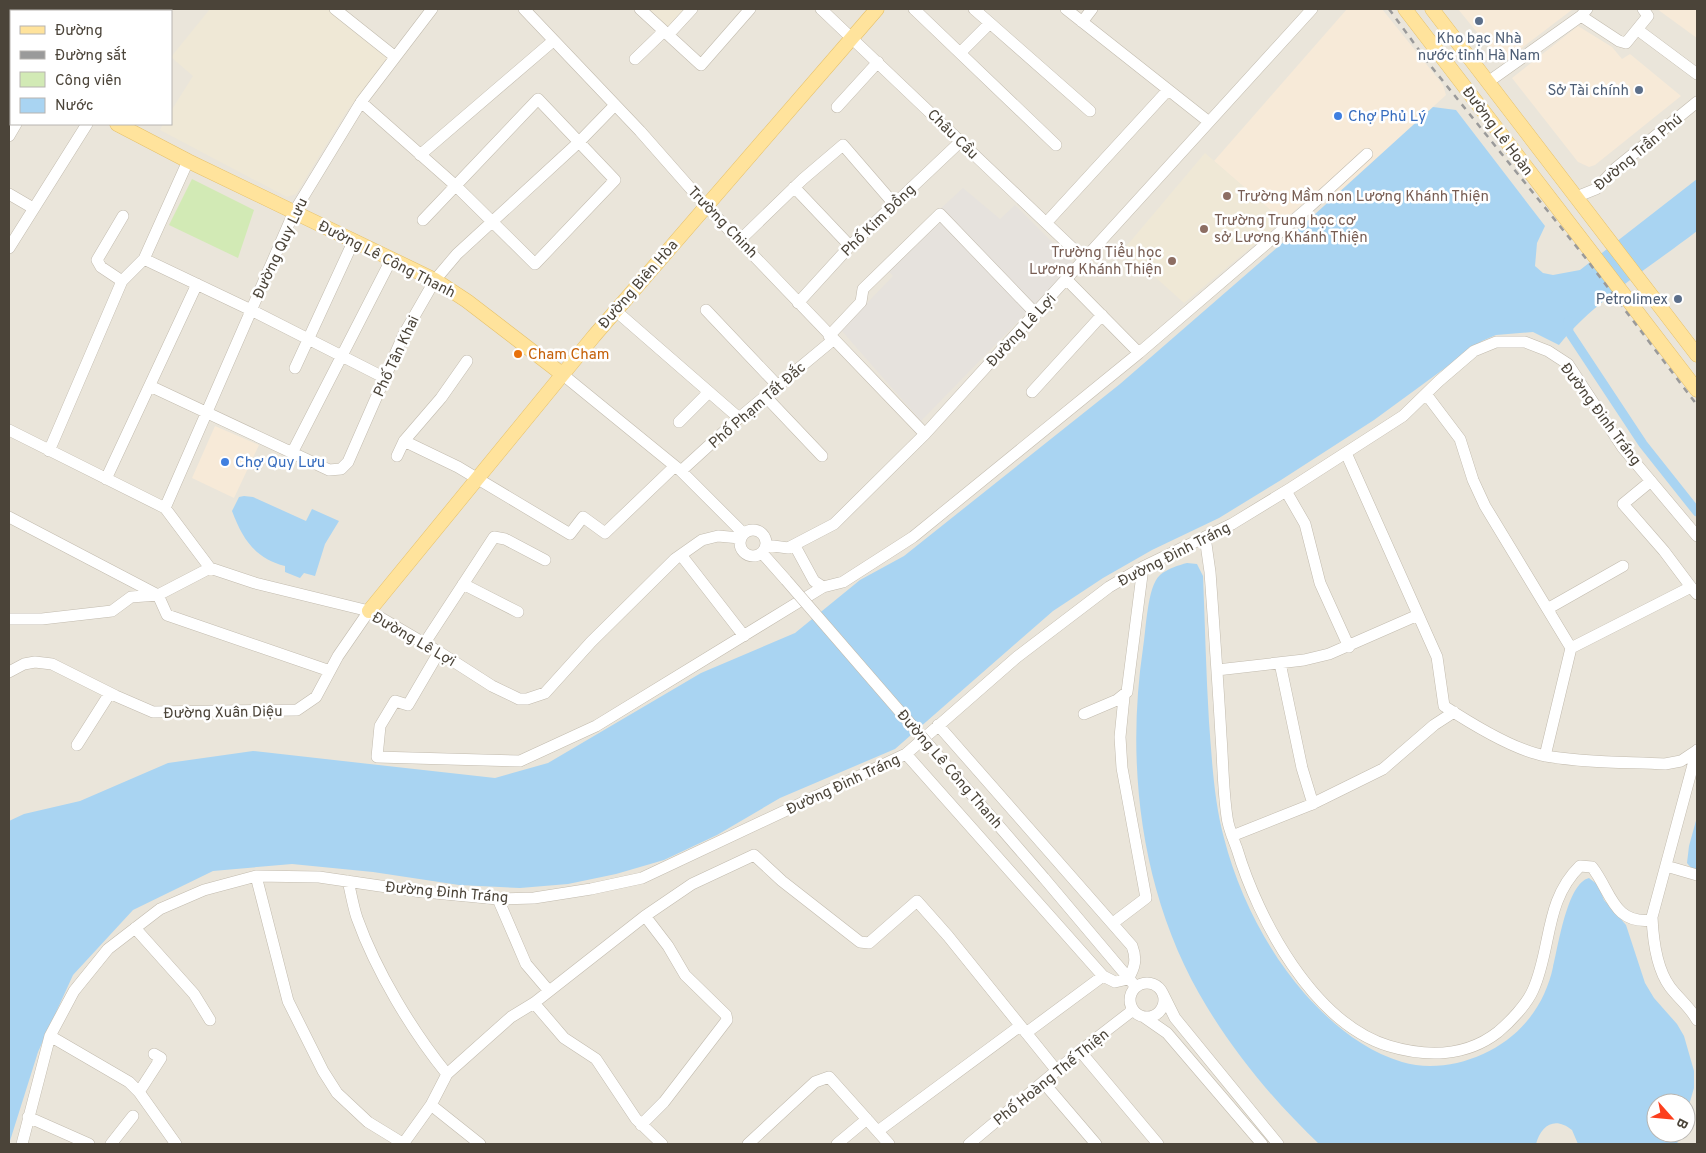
<svg xmlns="http://www.w3.org/2000/svg" width="1706" height="1153" font-family="Overpass,sans-serif">
  <style>
    .residential { fill: #eae5da; fill-rule: evenodd }
    .commercial { fill: #f7ead8 }
    .industrial { fill: #e6e2dd }
    .education { fill: #efe8d6 }
    .green { fill: #d2eab5 }
    .water { fill: #a9d4f2 }
    .lines { fill: none; stroke-linecap: round; stroke-linejoin: round }
    .canal { stroke: #a9d4f2; stroke-width: 9 }
    .minor-casing { stroke: #c2bbae; stroke-width: 12 }
    .major-casing { stroke: #e6c16a; stroke-width: 15 }
    .minor { stroke: #fff; stroke-width: 11 }
    .major { stroke: #ffe39c; stroke-width: 14 }
    .rail { stroke: #9a9a9a; stroke-width: 2.5; stroke-dasharray: 6 6; stroke-linecap: butt }
    .minor-bridge-casing { stroke: #c2bbae; stroke-width: 12; stroke-linecap: butt }
    .minor-bridge { stroke: #fff; stroke-width: 11 }
    .service-dot { fill: #5c6f8a; stroke: #fff; stroke-width: 2 }
    .shop-dot { fill: #3f7fe0; stroke: #fff; stroke-width: 2 }
    .education-dot { fill: #8d6e63; stroke: #fff; stroke-width: 2 }
    .food-dot { fill: #e8710a; stroke: #fff; stroke-width: 2 }
    .labels { text-anchor: middle; stroke-width: 5; stroke-linejoin: round; paint-order: stroke }
    .service-label { font-size: 15px; fill: #4e5e75; stroke: #fff; text-anchor: end }
    .shop-label { font-size: 15px; fill: #366cbe; stroke: #fff; text-anchor: start }
    .street-label { font-size: 15px; fill: #4b4439; stroke: #fff }
    .education-label { font-size: 15px; fill: #785e54; stroke: #fff; text-anchor: start }
    .food-label { font-size: 15px; fill: #c56008; stroke: #fff; text-anchor: start }
  </style>
  <rect width="100%" height="100%" fill="#f6f3ec"/>
  <path class="residential" d="M9,9h1688v1135h-1688zM11,11h160v113h-160zM1656,1103h30v30h-30z"/>
  <path class="commercial" d="M1347,9h35l61,76 3,10 -111,101 -11,-11 -41,36 -69,-60z
    M1458,9h115l-71,54z
    M1657,9h40v29l-7,-5z
    M1578,26l34,21 10,12 8,-5 51,42 -86,69 -6,2 -11,-5 -66,-84z
    M215,426l44,19 -25,53 -42,-20z"/>
  <path class="industrial" d="M963,188l37,31 15,-14 59,59 -153,157 -80,-91 52,-54 -12,-13z"/>
  <path class="education" d="M210,9h119l59,49 -41,53 -51,83 -9,3 -127,-67 3,-6h8v-13l22,-35 -22,-19z
    M647,9h42l-18,19 -4,-1z
    M1205,153l78,68 -99,82 -60,-54z"/>
  <path class="green" d="M192,179l62,31 -16,48 -69,-33z"/>
  <path class="water" d="M1433,107l23,3 89,116 -8,17 -2,23 8,7 10,2 27,-5 117,-91v52c-44,34 -104,71 -138,114l-26,-13 -37,3 -14,6 -108,79 -93,60 -62,38 -67,32 -49,28 -50,33 -158,138 -115,49 -63,37 -53,25 -48,14 -48,10 -48,4 -61,-3 -86,-13 -81,-8 -79,7 -80,39 -60,65 -35,77 -29,92v-323l15,-7 56,-13 88,-38 85,-12 242,27 53,-15 153,-90 94,-40 65,-53 44,-24 216,-172 183,-159z
    M244,496l9,1 53,24 6,-12 27,12 -14,23 -10,32 -11,-3 -4,5 -15,-6v-6c-30,-8 -42,-26 -53,-55l7,-14z
    M1187,563l10,1 6,12c2,49 3,97 6,146 3,39 5,79 15,116 14,55 43,113 81,156 27,30 58,56 97,68 43,13 97,-7 125,-41 13,-15 22,-35 26,-54 5,-19 14,-84 36,-89l9,7 6,15 22,25 19,58 9,15 23,26 7,12 10,35v17l-8,27v-12h-30v30h24l-3,11h-99l-6,-14c-17,-14 -31,-5 -36,14h-217c-43,-41 -81,-86 -112,-137 -65,-106 -82,-238 -64,-359 3,-16 4,-62 17,-73 7,-6 19,-10 27,-12z
    M1697,817v52l-4,1 -6,-7 2,-17z"/>
  <g class="lines">
    <path class="canal" d="M1568,321l1,11 74,112 54,68"/>
    <g class="minor-casing">
      <path id="minor" d="M62,9l3,2
        M335,9l59,47
        M524,9l116,122 66,75 219,228
        M640,9l61,56 49,-56
        M821,9l264,251
        M914,9l142,136
        M974,9l116,102
        M1066,9l143,113
        M20,11l2,-2
        M164,11l2,-2
        M1581,16l38,25 7,2 22,-27 -5,-7
        M1082,22l10,-13
        M9,28l2,-4
        M1638,30l59,44
        M668,35l24,-26
        M960,53l30,-30
        M635,59l29,-28
        M1488,82l93,-66 6,-7
        M361,102l95,84 79,78 80,-84 -77,-81 -115,121
        M837,107l41,-45
        M9,136l7,-12
        M420,155l133,-114
        M794,187l56,59
        M9,194l24,14
        M1576,197l20,-8 20,-21 81,-66
        M1046,223l122,-133
        M740,240l63,-61 40,-34 51,59
        M9,248l78,-124
        M144,259l107,51 134,68
        M1067,280l72,73
        M122,281l-21,-14 -4,-7 26,-44
        M798,303l52,-57 111,-105
        M706,310l72,76
        M616,311l123,107
        M829,336l32,-34 2,-13 77,-75 96,100
        M295,368l59,-128
        M562,374l119,97 62,62
        M150,386l179,84 12,-1 7,-7 56,-128 31,-54 22,-26 122,-112 36,-37
        M1032,392l70,-77
        M1426,394l34,45 13,41 12,26 86,142 -26,108
        M765,396l57,60
        M679,422l30,-30
        M9,430l156,78 45,60 45,15 114,28 70,41 53,34 27,13h8l18,-6 46,-51 84,-83 27,-19 16,-4 22,2
        M404,441l54,26 112,67 13,-17 22,16 70,-67
        M49,451l73,-170 22,-22 44,-98
        M292,453l100,-195
        M1346,453l91,204 7,49c26,17 72,45 102,50 39,7 80,6 119,8l16,-3 15,-10
        M397,456l7,-15 37,-43 26,-37
        M681,471l58,-53 94,-78
        M106,479l91,-195
        M1651,481l-28,23 41,47 27,36
        M1286,491l19,33 15,59 29,64
        M165,508l129,-296 67,-110 71,-93
        M9,517l149,78 9,20 163,56
        M740 543a13 13 0 1 1 26 0a13 13 0 1 1-26 0Z
        M1205,537l5,35c4,55 8,110 11,164 2,27 2,54 6,81 1,10 6,21 10,32 21,70 76,174 152,197 37,11 77,11 109,-14 12,-10 29,-28 35,-42 19,-42 11,-89 47,-124l12,1c19,24 21,58 60,53
        M766,545l22,3 46,-24 91,-90 387,-425
        M795,546l19,35 9,6
        M762,553l24,27
        M681,555l63,81
        M463,584l55,28
        M1549,608l74,-42
        M9,619h33l70,-8 19,-14 27,-2 52,-27
        M424,644l70,-107 11,2 40,21
        M1571,648l120,-61 6,7
        M439,652l-31,53 -13,-4 -15,25 -3,31 143,4 76,-35 227,-139 20,-5 70,-45 226,-184 169,-145 59,-54
        M1280,663l22,105 11,36
        M1217,670l87,-10 25,-6 89,-39
        M9,672l15,-8 11,-2 17,2 64,32 37,16 144,-2 19,-13 22,-41 31,-45
        M1084,714l33,-14 10,-8 16,-125
        M77,745l33,-52
        M1697,750l-45,167c1,23 4,51 18,70 9,12 20,20 27,33
        M906,754l197,222 12,6 13,-3c7,-12 9,-20 4,-33l-194,-221
        M1232,836l78,-31 73,-36 51,-44 20,-13
        M1666,866l31,9
        M256,876l32,125 35,70 14,22 31,29 36,22
        M1044,878l92,109
        M348,881c3,12 5,25 9,37 19,53 55,113 90,156
        M498,899l28,65 23,27
        M1113,923l33,-25 -24,-130 -2,-31 4,-40
        M135,928l59,66 16,26
        M1130 1000a17 17 0 1 1 34 0a17 17 0 1 1-34 0Z
        M1163,994l12,24 103,126
        M534,1003l30,35 32,21 40,60 26,25
        M1144,1017l23,16 95,111
        M1026,1033l77,-57
        M50,1036l79,46 10,10 37,52
        M1080,1051l78,93
        M1043,1082l53,62
        M139,1092l22,-34 -7,-4
        M431,1105l49,39
        M28,1117l61,27
        M641,1125l23,-23 63,-82 -1,-5 -41,-40 -17,-29 -23,-30
        M878,1131l142,-105
        M22,1144l28,-108 24,-45 34,-42 52,-40 44,-19 52,-14 63,1 95,14 84,8 36,-1 57,-9 51,-11 264,-124 111,-97 92,-70 34,-20 89,-43 59,-36 112,-72 36,-35 35,-30 22,-9h29l23,9 20,13 55,84 74,88
        M111,1144l22,-28
        M403,1144l28,-39 16,-31 64,-57 23,-14 111,-87 47,-32 62,-29 28,26 78,61 9,1 48,-42 31,35 109,135
        M748,1144l67,-62 14,-5 60,67
        M837,1144l30,-25
        M969,1144l111,-93 53,-41"/>
    </g>
    <g class="major-casing">
      <path id="major" d="M1405,9l292,381
        M1432,9l265,346
        M9,44l2,2
        M117,124l71,37 247,119 32,21 95,73
        M369,611l225,-275 283,-327"/>
    </g>
    <use href="#minor" class="minor"/>
    <use href="#major" class="major"/>
    <path class="rail" d="M1389,9l41,56 154,191 113,149"/>
    <g class="minor-bridge-casing">
      <path id="minor-bridge" d="M786,580l258,298"/>
    </g>
    <use href="#minor-bridge" class="minor-bridge"/>
  </g>
  <g class="service-dot">
    <circle cx="1479" cy="21" r="5"/>
    <circle cx="1639" cy="90" r="5"/>
    <circle cx="1678" cy="299" r="5"/>
  </g>
  <g class="shop-dot">
    <circle cx="1338" cy="116" r="5"/>
    <circle cx="225" cy="462" r="5"/>
  </g>
  <g class="education-dot">
    <circle cx="1227" cy="196" r="5"/>
    <circle cx="1204" cy="229" r="5"/>
    <circle cx="1172" cy="261" r="5"/>
  </g>
  <circle class="food-dot" cx="518" cy="354" r="5"/>
  <g class="labels">
    <g class="service-label">
      <text x="1479" y="43" text-anchor="middle">Kho bạc Nhà<tspan x="1479" dy="17">nước tỉnh Hà Nam</tspan></text>
      <text x="1629" y="95">Sở Tài chính</text>
      <text x="1668" y="304">Petrolimex</text>
    </g>
    <g class="shop-label">
      <text x="1348" y="121">Chợ Phủ Lý</text>
      <text x="235" y="467">Chợ Quy Lưu</text>
    </g>
    <g class="street-label">
      <text transform="translate(1498 131) rotate(53)" y="5">Đường Lê Hoàn</text>
      <text transform="translate(953 134) rotate(44)" y="5">Châu Cầu</text>
      <text transform="translate(1638 152) rotate(-40)" y="5">Đường Trần Phú</text>
      <text transform="translate(878 220) rotate(-44)" y="5">Phố Kim Đồng</text>
      <text transform="translate(723 222) rotate(46)" y="5">Trường Chinh</text>
      <text transform="translate(280 248) rotate(-65)" y="5">Đường Quy Lưu</text>
      <text transform="translate(387 259) rotate(27)" y="5">Đường Lê Công Thanh</text>
      <text transform="translate(638 284) rotate(-49)" y="5">Đường Biên Hòa</text>
      <text transform="translate(1021 330) rotate(-47)" y="5">Đường Lê Lợi</text>
      <text transform="translate(396 356) rotate(-65)" y="5">Phố Tân Khai</text>
      <text transform="translate(757 405) rotate(-41)" y="5">Phố Phạm Tất Đắc</text>
      <text transform="translate(1601 414) rotate(53)" y="5">Đường Đinh Tráng</text>
      <text transform="translate(1174 554) rotate(-27)" y="5">Đường Đinh Tráng</text>
      <text transform="translate(414 639) rotate(30)" y="5">Đường Lê Lợi</text>
      <text transform="translate(223 712) rotate(-1)" y="5">Đường Xuân Diệu</text>
      <text transform="translate(950 769) rotate(49)" y="5">Đường Lê Công Thanh</text>
      <text transform="translate(843 784) rotate(-25)" y="5">Đường Đinh Tráng</text>
      <text transform="translate(447 892) rotate(5)" y="5">Đường Đinh Tráng</text>
      <text transform="translate(1051 1077) rotate(-39)" y="5">Phố Hoàng Thế Thiện</text>
    </g>
    <g class="education-label">
      <text x="1237" y="201">Trường Mầm non Lương Khánh Thiện</text>
      <text x="1214" y="225">Trường Trung học cơ<tspan x="1214" dy="17">sở Lương Khánh Thiện</tspan></text>
      <text x="1162" y="257" text-anchor="end">Trường Tiểu học<tspan x="1162" dy="17">Lương Khánh Thiện</tspan></text>
    </g>
    <g class="food-label">
      <text x="528" y="359">Cham Cham</text>
    </g>
  </g>
  <rect width="1706" height="1153" fill="none" stroke="#4b4439" stroke-width="20"/>
  <rect x="10" y="10" width="162" height="115" fill="#ffffff" stroke="#b7b4b0"/>
  <rect x="20" y="26" width="25" height="8" fill="#ffe39c" stroke="#b7b4b0"/>
  <text x="55" y="35" font-size="15" fill="#4b4439">Đường</text>
  <rect x="20" y="51" width="25" height="8" fill="#9a9a9a" stroke="#b7b4b0"/>
  <text x="55" y="60" font-size="15" fill="#4b4439">Đường sắt</text>
  <rect x="20" y="72" width="25" height="15" fill="#d2eab5" stroke="#b7b4b0"/>
  <text x="55" y="85" font-size="15" fill="#4b4439">Công viên</text>
  <rect x="20" y="98" width="25" height="15" fill="#a9d4f2" stroke="#b7b4b0"/>
  <text x="55" y="110" font-size="15" fill="#4b4439">Nước</text>
  <g transform="translate(1671 1118) rotate(117)"><circle r="24" fill="#ffffff" stroke="#b7b4b0"/>
  <path d="M0-4L9 19L0 12L-9 19Z" fill="#fc3f1d"/>
  <text y="-8" font-size="14" font-weight="bold" text-anchor="middle" fill="#4b4439">B</text>
  </g>
</svg>
